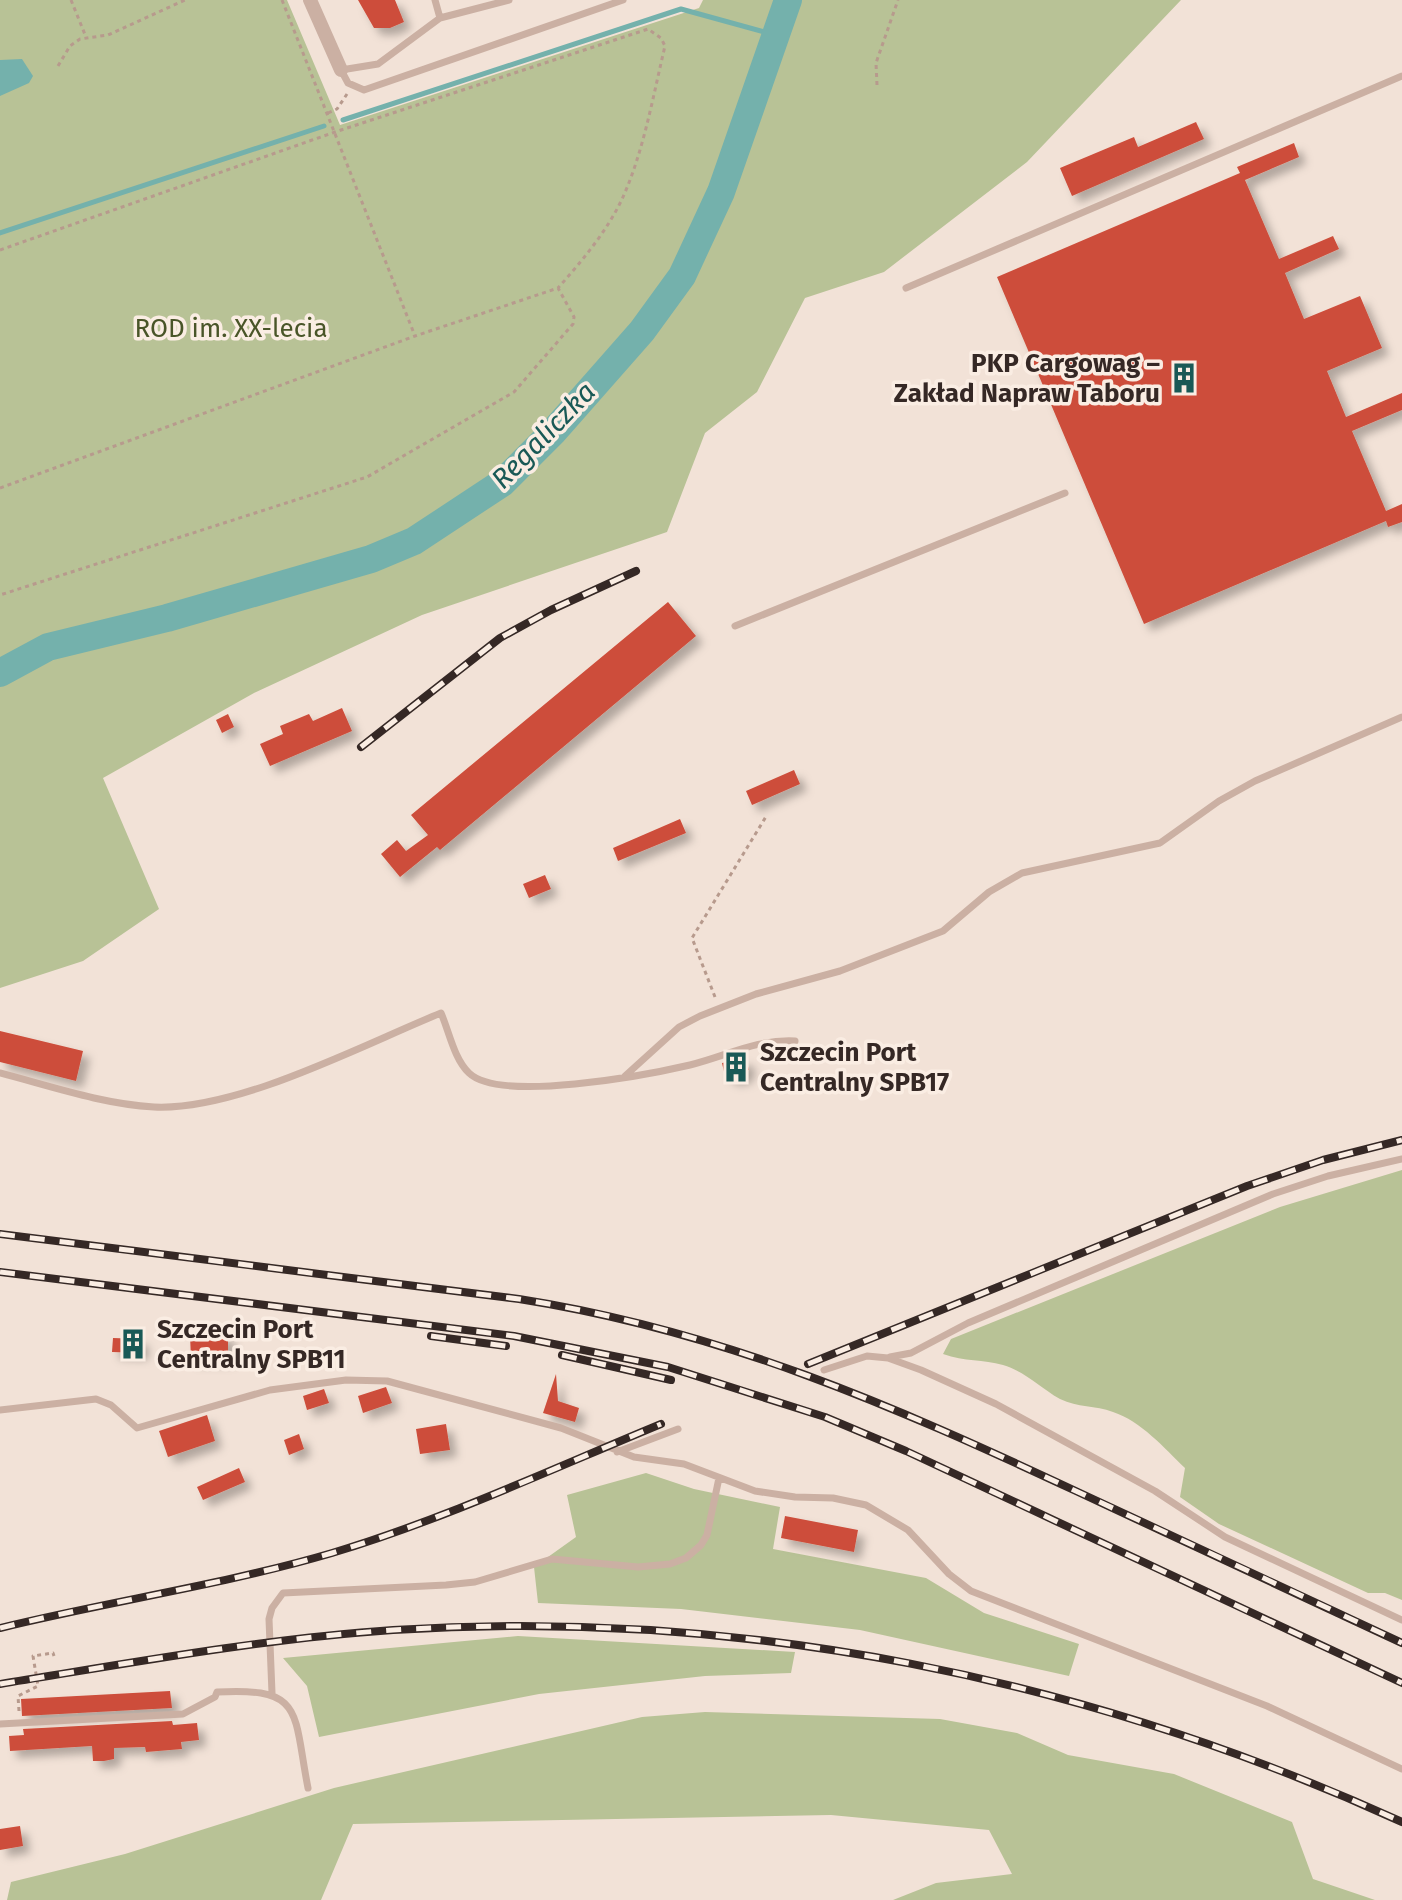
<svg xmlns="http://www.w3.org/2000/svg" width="1402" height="1900" font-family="'Fira Sans',sans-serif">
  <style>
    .green { fill: #b8c296 }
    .water { fill: #74b1ac }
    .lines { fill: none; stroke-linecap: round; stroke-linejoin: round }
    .stream { stroke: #74b1ac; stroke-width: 5 }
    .river { stroke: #74b1ac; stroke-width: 28 }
    .building { fill: #cd4d3a; filter: url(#shadow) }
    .path { stroke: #b79a8d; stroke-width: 3; stroke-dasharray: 4 4; stroke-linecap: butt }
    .lane { stroke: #cbb0a3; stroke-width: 7 }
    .street { stroke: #cbb0a3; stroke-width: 14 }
    .rail-casing { stroke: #352825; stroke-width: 8 }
    .rail { stroke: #faede3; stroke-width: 5; stroke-dasharray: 15; stroke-linecap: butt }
    .labels { text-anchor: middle; stroke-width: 7; stroke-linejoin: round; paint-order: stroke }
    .park-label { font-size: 26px; fill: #495528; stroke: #faede3 }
    .poi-label { font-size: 26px; font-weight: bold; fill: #352825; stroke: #faede3; text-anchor: start }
    .water-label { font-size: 28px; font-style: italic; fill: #195956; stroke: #faede3 }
  </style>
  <defs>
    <filter id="shadow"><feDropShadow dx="7" dy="7" stdDeviation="4" flood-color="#0004"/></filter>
  </defs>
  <rect width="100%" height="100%" fill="#f2e2d7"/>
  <path class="green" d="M0,0h287l53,125 359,-117 4,-8h478l-154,162 -143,110 -79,26 -48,94 -52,41 -38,99 -245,83 -168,78 -151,85 56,131 -76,52 -83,27z
    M1402,1170v430l-17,-7h-17l-149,-69 -39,-27 5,-29c-21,-20 -44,-47 -72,-56 -18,-7 -35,-4 -53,-13 -21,-12 -34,-27 -57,-34 -20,-6 -38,-3 -60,-11l8,-15 329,-132z
    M646,1473l48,16 86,18 -7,42 153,29 58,35 95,31 -10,32 -209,-46 -179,-21 -143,-6 -4,-36 42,-30 -9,-42z
    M518,1636l277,16 -4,21 -86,3 -166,18 -220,43 -12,-51 -24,-28z
    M705,1712l235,7 77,14 51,22 106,19 118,48 21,57 62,21h-482l43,-17 76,-9 -23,-44 -158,-15 -478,9 -32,76h-314l4,-18 114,-28 209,-66 308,-71z"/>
  <path class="water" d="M22,59l11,17 -4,7 -29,13v-36z"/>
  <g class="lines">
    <path class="stream" d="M343,120l338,-111 91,25
      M0,233l324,-107"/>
    <path class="river" d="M0,673l48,-26 119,-29 204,-59 43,-18 88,-58 52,-52 88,-100 40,-55 39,-84 67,-192"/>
  </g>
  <path class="building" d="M358,0h37l9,22 -14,6h-16z
    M1196,122l8,17 -132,57 -12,-28 74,-31 4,10z
    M1294,143l5,14 -54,23 34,79 54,-23 6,13 -54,24 19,46 56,-23 22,52 -55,23 19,46 56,-24v17l-50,21 34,80 16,-7v18l-14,5 -2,-6 -242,103 -147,-347 243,-104 -3,-6z
    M668,602l28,34 -256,214 -3,-3 -37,30 -19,-23 16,-14 9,11 22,-16 -17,-20z
    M342,708l10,23 -82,35 -10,-22 23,-10 -3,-8 29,-12 4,7z
    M228,714l6,13 -12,6 -6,-13z
    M794,770l6,14 -48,21 -6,-14z
    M680,819l6,14 -68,28 -5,-13z
    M545,875l6,14 -22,9 -6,-14z
    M0,1031l83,20 -7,30 -76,-19z
    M746,1058l3,12 -4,1 1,5 -15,3 -1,-4 -5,1 -3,-13z
    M228,1334v24l-37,1 -1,-24z
    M113,1338l29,1 -1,14 -29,-1z
    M556,1374l2,27 21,7 -4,14 -32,-9z
    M386,1387l6,16 -29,10 -5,-17z
    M324,1389l5,14 -22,7 -4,-14z
    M207,1415l8,26 -47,16 -9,-26z
    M446,1424l4,26 -30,4 -4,-25z
    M299,1434l5,15 -15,6 -5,-15z
    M239,1468l6,14 -42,18 -6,-13z
    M785,1516l73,14 -4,22 -73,-14z
    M170,1691l2,17 -150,8 -1,-17z
    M172,1721l1,4 24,-2 2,17 -18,2 1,7 -36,3 -1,-5 -31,1v11l-10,2h-11l-1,-15 -82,5 -1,-15 15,-1 -1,-6z
    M20,1826l3,20 -23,4v-21z"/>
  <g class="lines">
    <path class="path" d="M71,0l15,37
      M282,0l133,336
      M58,66l12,-20 10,-7 28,-4 77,-35
      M877,85l-1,-22 22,-63
      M328,113l9,-4 10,-15
      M0,250l335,-118 313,-103 13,9 4,8c-12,50 -21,104 -42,151 -15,33 -41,64 -65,91
      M0,488l415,-152 143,-48 16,29 -1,7 -59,68 -147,85 -367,118
      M715,997l-23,-59 75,-123
      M19,1711l-1,-15 20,-10 -5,-30 20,-3 1,3"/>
    <path class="lane" d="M435,0l5,18
      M509,0l-69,18 -62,46 -37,6 7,13 16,7 259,-90
      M906,288l496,-212
      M735,626l330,-133
      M0,1073c50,13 102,31 154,34 84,4 208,-62 287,-94 8,18 13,46 28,60 31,30 178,2 221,-8 37,-9 66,-26 105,-24
      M625,1076l54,-49 21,-11 56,-22 84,-23 103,-40 46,-39 33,-19 138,-30 59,-42 36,-20 147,-64
      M890,1357l21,-4 57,-30 305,-129 55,-18 74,-17
      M824,1370l43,-14 21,2 33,12 75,34 159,87 70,46 177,83
      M0,1410l96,-11 15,6 26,23 133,-38 76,-10 41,1 174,47 73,29 50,7 71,27 40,6 38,1 33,7 42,25 41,44 22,17 296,115 135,63
      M617,1452l61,-23
      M272,1693l-3,-74 3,-11 11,-15 163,-8 29,-3 77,-23 86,8 32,-3 16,-6 15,-13 6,-10 12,-57
      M0,1724l183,-10 32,-17 2,-5c88,-5 76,20 91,96"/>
    <path class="street" d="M310,0l31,70"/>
    <g class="rail-casing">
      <path id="rail" d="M361,747l139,-109 51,-28 85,-39
        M0,1234l519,65c204,32 373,106 559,193 108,50 216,100 324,151
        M0,1272l514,64 154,31 157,50 81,34 496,232
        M431,1336l75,10
        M562,1355l109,25
        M808,1364l439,-178 76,-26 79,-20
        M0,1628c110,-27 223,-43 332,-75 113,-34 220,-84 329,-129
        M0,1684c130,-21 261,-45 393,-54 349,-22 691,47 1009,192"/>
    </g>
    <use href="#rail" class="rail"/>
  </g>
  <defs>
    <g id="building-bare" transform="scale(2.4)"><path d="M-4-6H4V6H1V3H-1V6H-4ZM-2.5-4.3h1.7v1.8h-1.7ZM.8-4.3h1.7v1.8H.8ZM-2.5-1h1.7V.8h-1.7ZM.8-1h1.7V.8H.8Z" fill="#195956" stroke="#faede3" stroke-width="2.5" paint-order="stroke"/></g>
  </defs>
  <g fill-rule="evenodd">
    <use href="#building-bare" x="1184" y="378"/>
    <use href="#building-bare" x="736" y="1067"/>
    <use href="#building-bare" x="133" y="1344"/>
  </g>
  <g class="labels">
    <g class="park-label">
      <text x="231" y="337">ROD im. XX-lecia</text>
    </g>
    <g class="poi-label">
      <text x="1160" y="372" text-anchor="end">PKP Cargowag –<tspan x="1160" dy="30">Zakład Napraw Taboru</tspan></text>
      <text x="760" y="1061">Szczecin Port<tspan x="760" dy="30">Centralny SPB17</tspan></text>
      <text x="157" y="1338">Szczecin Port<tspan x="157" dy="30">Centralny SPB11</tspan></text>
    </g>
    <g class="water-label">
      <text transform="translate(543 435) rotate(-46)" y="10">Regaliczka</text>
    </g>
  </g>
</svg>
